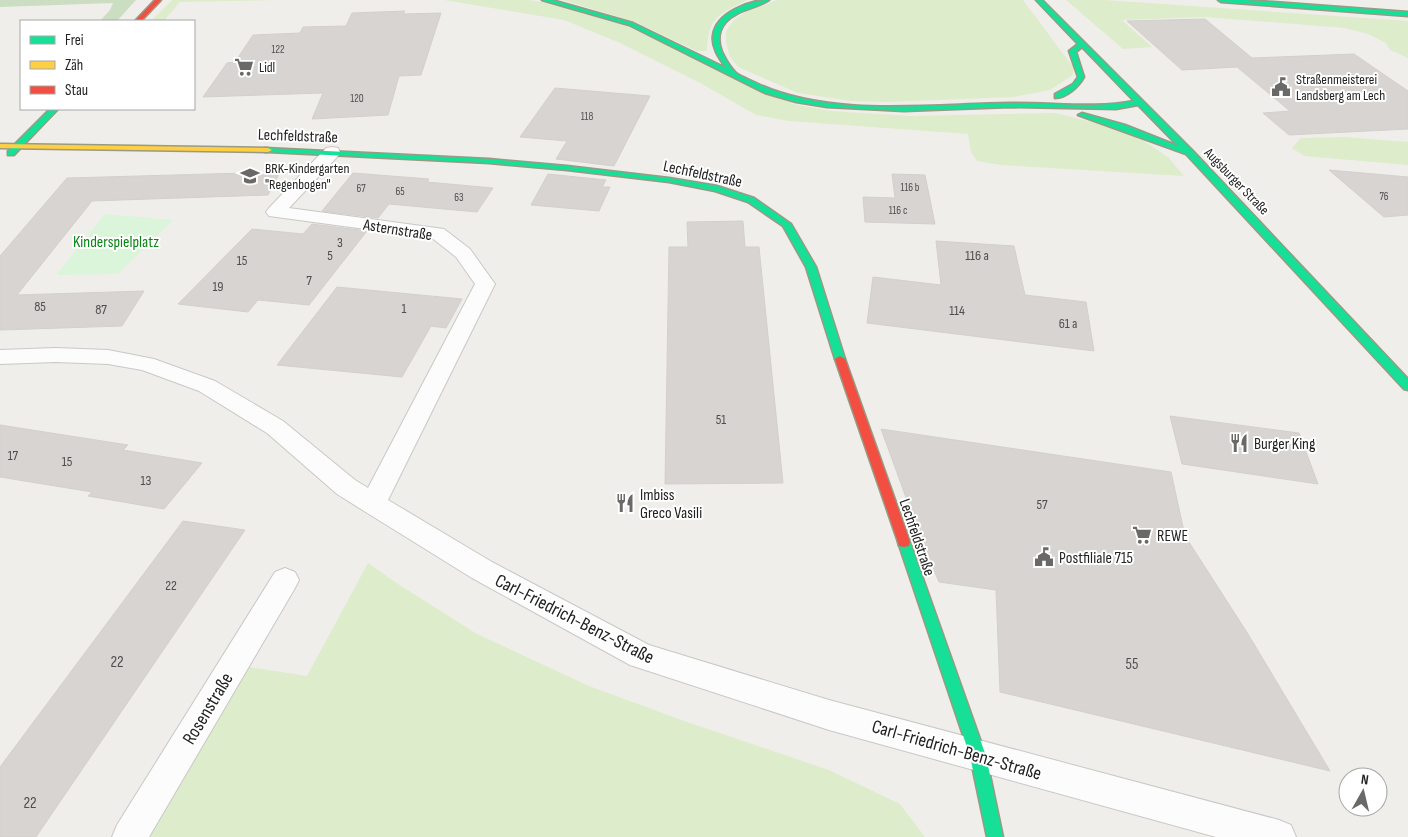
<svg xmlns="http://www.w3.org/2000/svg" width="1408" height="837" font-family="'Sofia Sans Condensed',sans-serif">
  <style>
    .grass { fill: #ddeccb }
    .forest { fill: #cbdec1 }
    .park { fill: #daf5da }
    .building { fill: #d7d4d2; stroke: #d3d0cc }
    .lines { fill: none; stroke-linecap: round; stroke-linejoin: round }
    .street-casing { stroke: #c9c8c7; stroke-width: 2 }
    .fast-casing { stroke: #999a82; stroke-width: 3 }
    .slow-casing { stroke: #999a82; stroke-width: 3 }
    .jam-casing { stroke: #999a82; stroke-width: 3 }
    .street { fill: #fdfcfc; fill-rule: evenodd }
    .fast { fill: #16e098; fill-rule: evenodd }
    .slow { fill: #ffcf43; fill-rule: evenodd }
    .jam { fill: #f24e42; fill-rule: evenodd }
    .labels { text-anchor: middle; stroke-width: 4; stroke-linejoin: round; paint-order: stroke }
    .far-number-label { font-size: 11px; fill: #4f4e4e }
    .far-poi-label { font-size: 14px; fill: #222; stroke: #fff; text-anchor: start }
    .far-street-label { font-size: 14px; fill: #222; stroke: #fff }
    .number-label { font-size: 14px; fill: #4f4e4e }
    .street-label { font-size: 16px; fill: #222; stroke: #fff }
    .park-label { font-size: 16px; fill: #0c8416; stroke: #fff }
    .poi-label { font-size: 16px; fill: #222; stroke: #fff; text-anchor: start }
    .near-number-label { font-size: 16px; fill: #4f4e4e }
    .near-street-label { font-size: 19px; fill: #222; stroke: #fff }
  </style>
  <rect width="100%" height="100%" fill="#f0eeeb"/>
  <path class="grass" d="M172,0h103l-95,2 -16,19h-13z
    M444,0h85l20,3 75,22 169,79 38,7 80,5 144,-3 37,9 46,15 30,20 16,19 -184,-11 -23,-4 -6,-9 -3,-18 -179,-13 -33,-6 -54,-31 -84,-42 -54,-22z
    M562,0h185c-29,15 -39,17 -40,51h-10l-64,-30z
    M777,0h246l50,67v8l-23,15 -36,7 -128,5 -35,-1 -53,-8 -60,-26 -8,-10 -4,-15v-11l7,-10 12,-9z
    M1066,0h38l304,21v37l-18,-8 -4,-7 -18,-9 -23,-6 -140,-11 -83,3 30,27 -29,2z
    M1345,137l63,5v23l-104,-9 -12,-8 9,-10z
    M368,563l30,21 79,50 112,52 98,36 142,48 71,34 25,33h-783l101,-171 64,10z"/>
  <path class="forest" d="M0,0h136l-19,21h-17l10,-11 3,-7 -113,4z"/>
  <path class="park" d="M105,214l68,6 -55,54 -62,1z"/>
  <path class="building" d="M405,11l-2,3 38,-1 -20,62 -22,1 -11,39 -76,4 11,-26 -120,4 24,-34 8,-1 18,-27 47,-2 3,-6 43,-1 6,-13z
    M1205,19l47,39 102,-4 54,37v38l-119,6 -26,-22 27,-2 -53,-44 -55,3 -55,-49z
    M555,88l95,8 -36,70 -58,-7 11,-18 -47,-4z
    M1329,170l79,7v38l-24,2z
    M280,172l-12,23 -176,6 -75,94 127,-4 -22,35 -122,4v-74l67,-78z
    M353,173l76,6 -2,3 66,6 -16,24 -88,-8 -11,14 -56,-7z
    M548,174l58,6 -4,7h8l-11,24 -68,-6z
    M892,174l33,1 10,49 -70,-2 -2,-25 32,1z
    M743,221l2,26h14l24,236 -118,1 4,-237h19l-1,-25z
    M312,224l55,7 -58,74 -51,-5 -10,12 -70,-8 74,-75 51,5z
    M936,241l78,5 11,49 61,7 8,49 -227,-28 6,-46 68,8z
    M337,287l125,12 -16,29 -15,-2 -29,51 -125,-12z
    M1170,416l129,17 19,51 -136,-20z
    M0,425l128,20 -5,5 79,13 -38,46 -76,-13 4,-4 -92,-15z
    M881,429l290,43 14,64 63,98 82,137 -330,-79 -4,-102 -57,-8 -15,-35z
    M183,521l62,9 -209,307h-36v-70z"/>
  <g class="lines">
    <g class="street-casing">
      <path id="street" d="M332,147l6,1 2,4 -2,4 -49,52 155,21 26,20 25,35 -107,216 104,62 157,83 180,55 450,120 12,5 5,12h-80l-387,-107 -199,-65 -158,-87 -108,-67 -27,-17 -70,-61 -68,-42 -57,-21 -34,-6 -52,-2 -56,2v-14l56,-2 52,2 46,9 61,22 68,40 72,59 13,8 107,-204 -19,-27 -24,-19 -163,-22 -3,-4 3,-4 57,-60z
        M285,568l10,4 4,8 -4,8 -146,249h-37l5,-12 158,-253z"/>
    </g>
    <g class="fast-casing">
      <path id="fast" d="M542,0h10l81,23 93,45c-7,-10 -15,-21 -13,-33 3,-22 36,-35 56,-35 -13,9 -31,9 -43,22 -8,9 -8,21 -3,32 3,6 8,14 13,19 5,4 14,7 20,10 74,35 174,21 254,20 41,-1 84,6 124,-2l-52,-54 -6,5 8,25c-5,9 -17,21 -29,21v-4l18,-10 5,-7 -9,-26 9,-7 -42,-44h6l151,151 215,228v11l-4,-1 -218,-235 -108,-39 4,-2 43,12 53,21 -40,-41 -22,4 -106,-2 -106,4 -77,-4 -31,-5 -31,-9 -136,-68z
        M1218,0h27l163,12v4l-187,-14z
        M50,109h8l-44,46h-6v-4z
        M265,148l224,11 78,7 102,12 48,8 37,12 37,26 25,43 29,92 -5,3 -5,-3 -29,-92 -23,-41 -35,-24 -33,-11 -46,-9 -102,-12 -78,-7 -221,-11h-3z
        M904,537l5,1 1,4 76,214 17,81h-16l-17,-81 -72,-214 1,-4z"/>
    </g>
    <g class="slow-casing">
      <path id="slow" d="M0,144l268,4 4,2 -4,2 -268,-4z"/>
    </g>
    <g class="jam-casing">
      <path id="jam" d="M155,0h6l-20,21h-6z
        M840,356l5,3 65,183 -1,4 -5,1 -5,-1 -1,-4 -63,-183z"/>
    </g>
    <use href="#street" class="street"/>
    <use href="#fast" class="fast"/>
    <use href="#slow" class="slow"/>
    <use href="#jam" class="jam"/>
  </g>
  <defs>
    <g id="supermarket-bare" transform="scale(1.5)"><path d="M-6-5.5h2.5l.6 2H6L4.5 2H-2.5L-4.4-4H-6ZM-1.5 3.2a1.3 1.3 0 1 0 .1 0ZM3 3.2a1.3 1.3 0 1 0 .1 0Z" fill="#6a6968" stroke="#fff" stroke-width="2.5" paint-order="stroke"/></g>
    <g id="civic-bare" transform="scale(1.5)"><path d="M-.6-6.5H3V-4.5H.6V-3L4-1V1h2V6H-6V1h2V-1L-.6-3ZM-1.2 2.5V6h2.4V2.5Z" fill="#6a6968" stroke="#fff" stroke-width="2.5" paint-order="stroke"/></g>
    <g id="school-bare" transform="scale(1.5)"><path d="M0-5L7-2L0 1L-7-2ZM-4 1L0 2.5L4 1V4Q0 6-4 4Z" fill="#6a6968" stroke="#fff" stroke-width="2.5" paint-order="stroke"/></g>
    <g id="restaurant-bare" transform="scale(1.5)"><path d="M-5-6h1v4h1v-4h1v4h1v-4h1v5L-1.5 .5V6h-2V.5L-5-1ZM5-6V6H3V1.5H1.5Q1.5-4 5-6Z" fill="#6a6968" stroke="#fff" stroke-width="2.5" paint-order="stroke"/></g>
  </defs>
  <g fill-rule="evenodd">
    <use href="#supermarket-bare" x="244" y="67"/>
    <use href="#civic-bare" x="1281" y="87"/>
    <use href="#school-bare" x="250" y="176"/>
    <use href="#restaurant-bare" x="1239" y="443"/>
    <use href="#restaurant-bare" x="625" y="503"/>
    <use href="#supermarket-bare" x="1142" y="535"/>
    <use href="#civic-bare" x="1044" y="557"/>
  </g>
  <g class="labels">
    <g class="far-number-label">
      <text x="278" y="53">122</text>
      <text x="357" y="102">120</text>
      <text x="587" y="120">118</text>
      <text x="910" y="191">116 b</text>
      <text x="361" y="192">67</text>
      <text x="400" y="195">65</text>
      <text x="1384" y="200">76</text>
      <text x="459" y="201">63</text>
      <text x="898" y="214">116 c</text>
    </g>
    <g class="far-poi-label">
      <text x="259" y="72">Lidl</text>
      <text x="1296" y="84">Straßenmeisterei<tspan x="1296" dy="16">Landsberg am Lech</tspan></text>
      <text x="265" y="173">BRK-Kindergarten<tspan x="265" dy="16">"Regenbogen"</tspan></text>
    </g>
    <g class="far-street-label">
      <text transform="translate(1237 181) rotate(46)" y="5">Augsburger Straße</text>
    </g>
    <g class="number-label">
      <text x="340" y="247">3</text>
      <text x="330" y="260">5</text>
      <text x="977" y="260">116 a</text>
      <text x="242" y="265">15</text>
      <text x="309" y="285">7</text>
      <text x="218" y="291">19</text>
      <text x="40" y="311">85</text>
      <text x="404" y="313">1</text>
      <text x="101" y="314">87</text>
      <text x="957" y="315">114</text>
      <text x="1068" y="328">61 a</text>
      <text x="721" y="424">51</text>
      <text x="13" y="460">17</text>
      <text x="67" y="466">15</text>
      <text x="146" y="485">13</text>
      <text x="1042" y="509">57</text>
      <text x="171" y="590">22</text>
    </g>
    <g class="street-label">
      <text transform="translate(298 135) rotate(2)" y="6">Lechfeldstraße</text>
      <text transform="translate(703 173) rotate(12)" y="6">Lechfeldstraße</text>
      <text transform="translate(398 229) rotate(9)" y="6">Asternstraße</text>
      <text transform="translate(918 537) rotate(71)" y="6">Lechfeldstraße</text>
    </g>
    <g class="park-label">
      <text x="116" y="247">Kinderspielplatz</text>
    </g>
    <g class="poi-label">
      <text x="1254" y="449">Burger King</text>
      <text x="640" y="500">Imbiss<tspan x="640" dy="18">Greco Vasili</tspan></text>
      <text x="1157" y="541">REWE</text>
      <text x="1059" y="563">Postfiliale 715</text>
    </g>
    <g class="near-number-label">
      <text x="117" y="667">22</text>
      <text x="1132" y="669">55</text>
      <text x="30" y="808">22</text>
    </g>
    <g class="near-street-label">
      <text transform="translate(575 618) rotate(27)" y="7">Carl-Friedrich-Benz-Straße</text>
      <text transform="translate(207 708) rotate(-59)" y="7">Rosenstraße</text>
      <text transform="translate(957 749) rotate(16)" y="7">Carl-Friedrich-Benz-Straße</text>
    </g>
  </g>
  <rect x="20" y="20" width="175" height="90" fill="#ffffff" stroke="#a7a7a7"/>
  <rect x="30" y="36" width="25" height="8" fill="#16e098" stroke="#a7a7a7"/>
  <text x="65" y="45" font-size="15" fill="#222222">Frei</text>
  <rect x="30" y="61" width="25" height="8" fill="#ffcf43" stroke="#a7a7a7"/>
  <text x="65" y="70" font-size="15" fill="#222222">Zäh</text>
  <rect x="30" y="86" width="25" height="8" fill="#f24e42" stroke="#a7a7a7"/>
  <text x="65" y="95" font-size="15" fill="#222222">Stau</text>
  <g transform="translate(1363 792) rotate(8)"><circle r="24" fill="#ffffff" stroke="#a7a7a7"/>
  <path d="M0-4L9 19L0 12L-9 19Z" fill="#6a6968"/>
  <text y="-8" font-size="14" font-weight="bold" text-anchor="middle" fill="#222222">N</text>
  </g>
</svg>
